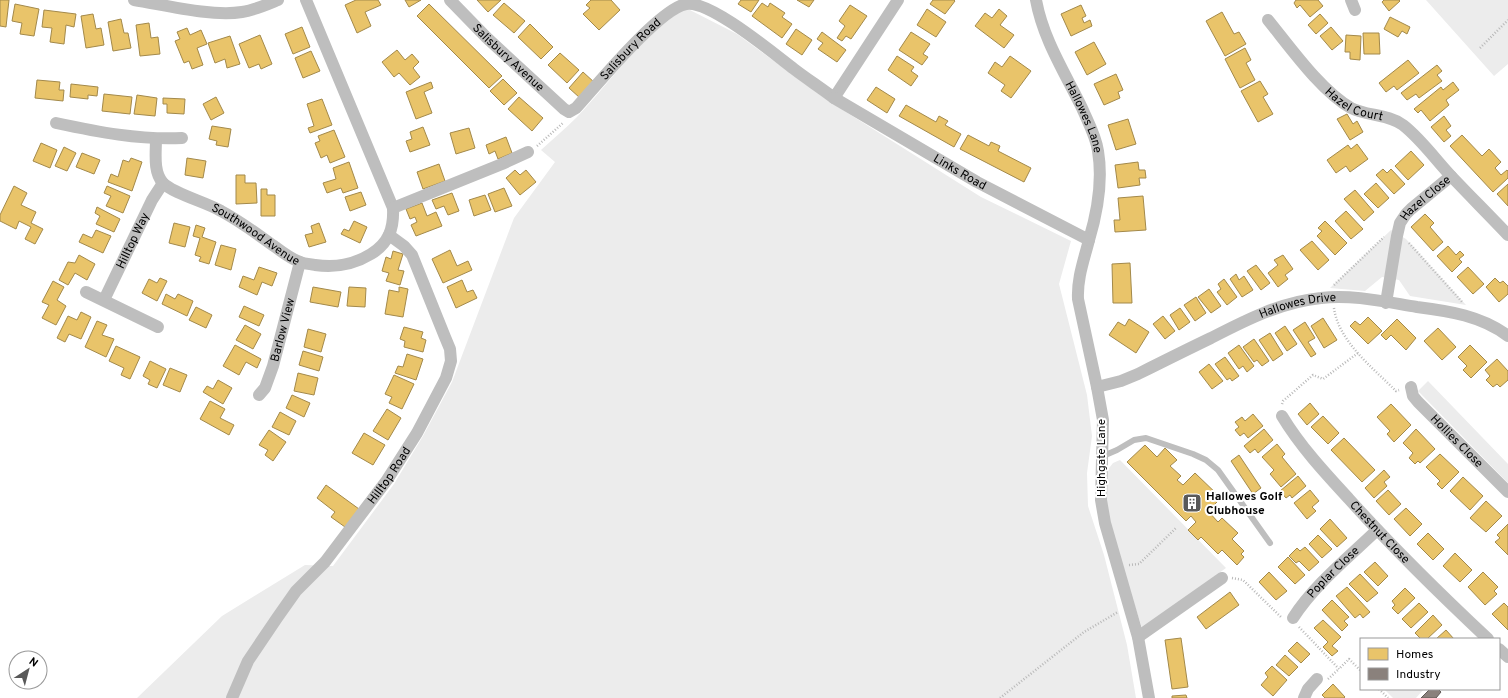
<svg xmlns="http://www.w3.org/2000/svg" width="1508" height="698" font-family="Overpass,sans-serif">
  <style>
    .green { fill: #ececec }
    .homes { fill: #e9c46a; stroke: #a3894a }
    .industry { fill: #8a817c; stroke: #615a57 }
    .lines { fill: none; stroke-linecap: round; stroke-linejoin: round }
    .path { stroke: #b9b9b9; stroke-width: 2.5; stroke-dasharray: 1 2; stroke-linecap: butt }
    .lane { stroke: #bebebe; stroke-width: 6 }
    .street { stroke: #bebebe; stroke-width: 12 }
    .labels { text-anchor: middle; stroke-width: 4; stroke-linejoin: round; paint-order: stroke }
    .street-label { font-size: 12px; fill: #000; stroke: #fff }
    .poi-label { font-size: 12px; font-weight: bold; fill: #000; stroke: #fff; text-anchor: start }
  </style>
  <rect width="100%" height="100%" fill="#fff"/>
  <path class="green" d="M1426,0h82v64l-14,12z
    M686,8l51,26 90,66 154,97 90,44 -12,43 28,111 5,41 -5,37 1,33 16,49 23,90 9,53h-999l85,-82 83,-51 28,1 61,-82 29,-48 29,-54 62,-164 41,-56 -14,-12c12,-11 25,-22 36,-33 37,-39 63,-80 109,-109z
    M1391,230l15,9 60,66 -56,-9 -11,-16 -17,-3 -17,14 -35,-3z
    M1428,381l80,83v19l-90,-92z
    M1120,460l106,108 -84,60 -30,-93 -6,-28v-35l7,-9z
    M1384,689h40l-8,9h-23z"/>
  <path class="homes" d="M0,0h9l-3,27 -6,-1z
    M356,0h22l3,5 -16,7 6,14 -14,7 -12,-28z
    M405,0h16l-12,7z
    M477,0h24l-13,12z
    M591,0h20l9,10 -21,20 -16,-16 7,-6 -4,-3z
    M741,0h18l-8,12 -13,-8z
    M797,0h17l-5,7z
    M933,0h21l1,1 -10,13 -15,-10z
    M1296,0h22l5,6 -13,11 -10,-12 -3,3 -3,-5z
    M1384,0h15l1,1 -11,10 -7,-9z
    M504,3l21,18 -11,12 -21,-18z
    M762,3l6,4 2,-4 15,10 -3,4 10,7 -10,14 -30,-22z
    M15,4l24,5 -5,27 -14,-2 2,-11 -10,-2z
    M429,4l73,72 -13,12 -72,-72z
    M850,5l17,11 -16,23 -5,-3 -4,5 -5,-3 8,-12 -6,-5z
    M1081,5l5,11 -4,2 2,5 6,-3 2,6 -21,10 -10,-22z
    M927,9l19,13 -10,15 -19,-12z
    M999,9l8,7 -7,9 14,10 -10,13 -29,-22 10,-13 7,5z
    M44,10l32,4 -2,13 -8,-2 -2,19 -14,-2 2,-14 -10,-1z
    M1222,12l12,22 5,-2 7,12 -21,12 -19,-35z
    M93,14l3,15 5,-1 3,17 -18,3 -5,-32z
    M1320,14l8,9 -12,11 -8,-9z
    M1390,17l20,10 -3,7 -5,-3 -4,6 -14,-8z
    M121,19l3,14h4l3,15 -18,3 -5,-29z
    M149,23l2,15 7,-1 2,17 -20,2 -4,-31z
    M530,24l23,23 -12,12 -23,-22z
    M302,27l8,20 -17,7 -8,-20z
    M1331,27l12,14 -11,9 -12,-14z
    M187,28l3,7 11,-5 6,14 -10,4 6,17 -11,4 -3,-8 -5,2 -9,-22 5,-2 -3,-7z
    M796,29l16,11 -10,15 -16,-11z
    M822,32l24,18 -9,12 -19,-13 5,-6 -6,-4z
    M911,32l19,12 -7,10 5,3 -6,8 -23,-15z
    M1363,33h16l1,21h-16z
    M260,35l12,29 -11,5 -2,-5 -10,4 -10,-24z
    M1346,35l15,1 -1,24 -10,-1v-7h-5z
    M230,36l10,28 -13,4 -2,-9 -10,4 -7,-20z
    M1094,42l12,22 -19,11 -12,-23z
    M1245,48l6,12 -5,3 9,17 -15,8 -15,-29z
    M397,50l8,10 7,-6 7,8 -6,6 7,9 -10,8 -11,-12 -5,4 -12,-15z
    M311,51l9,20 -17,7 -8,-20z
    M560,53l19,17 -12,13 -19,-18z
    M897,56l17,11 -3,4 7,5 -7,10 -23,-16z
    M1010,56l21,15 -20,27 -10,-7 4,-6 -17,-12 7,-11 7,5z
    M1408,60l11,13 -22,17 -3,-4 -8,6 -7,-9z
    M1437,65l5,6 -5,4 5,6 -23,17 -3,-4 -9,6 -6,-7z
    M583,72l12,11 -15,15 -11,-10z
    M1116,74l7,16 -5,2 2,6 -16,7 -10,-21z
    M503,79l14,14 -13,12 -14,-14z
    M37,80l23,2 -1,8h5l-1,11 -28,-3z
    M1260,81l8,13 -5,3 10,17 -15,8 -17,-31z
    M431,82l2,6 -9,4 8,21 -16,6 -10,-27z
    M1453,82l6,8 -13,10 3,5 -19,16 -9,-11 -3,3 -4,-4 27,-22 2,3z
    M71,84l27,3 -1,9 -9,-1v4l-18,-2z
    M876,87l19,12 -8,14 -20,-13z
    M104,94l28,3 -2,17 -28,-3z
    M137,95l20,3 -2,18 -21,-2z
    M216,97l8,16 -13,7 -8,-16z
    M519,97l24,21 -11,13 -24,-22z
    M163,98l22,1 -1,15 -17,-1v-9h-4z
    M322,99l10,26 -22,8 -2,-5 6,-2 -7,-22z
    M906,105l30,17 3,-6 9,5 -3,4 16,9 -7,13 -55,-31z
    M1347,114l6,10 4,-3 6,11 -13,8 -13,-21z
    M1444,116l7,10 -5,4 5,6 -7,6 -13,-15z
    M1128,119l8,25 -20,6 -8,-25z
    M212,126l19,3 -3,18 -12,-2 1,-4 -8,-2z
    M423,127l7,18 -20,7 -4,-11 6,-2 -2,-7z
    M469,128l6,20 -19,6 -6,-21z
    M334,130l11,27 -15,6 -3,-8 -6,3 -6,-15 5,-2 -2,-5z
    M968,135l21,11 2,-4 9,4 -2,5 33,17 -7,14 -64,-33z
    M1462,135l20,21 7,-7 12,13 -6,6 6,7 6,-5 1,1v7l-15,14 -43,-46z
    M506,137l6,16 -14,6 -3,-8 -6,3 -3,-9z
    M41,143l16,7 -7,18 -17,-7z
    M1357,144l11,15 -18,13 -4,-6 -10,7 -9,-13 21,-15 3,4z
    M64,147l12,6 -9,18 -12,-5z
    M1411,151l13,14 -16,15 -13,-14z
    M82,153l18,7 -6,14 -18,-7z
    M131,158l11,4 -10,29 -24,-9 3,-8 7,3 5,-17 6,2z
    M187,158l19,3 -3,17 -18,-3z
    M349,162l9,26 -15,5 -2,-5 -14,5 -4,-10 13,-4 -3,-11z
    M1138,162l1,8h6l1,8h-7l1,7 -22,3 -3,-23z
    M439,164l6,17 -22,8 -6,-17z
    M1383,169l4,4 4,-4 14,15 -11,10 -18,-19z
    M515,170l5,5 6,-5 10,12 -16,13 -14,-17z
    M236,175h9v8h11l1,20 -21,1z
    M1376,183l13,15 -11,10 -14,-14z
    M1508,184v22l-11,-12z
    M14,186l13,7 -6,12 15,7 -5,11 12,6 -8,15 -10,-5 6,-12 -12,-6 -3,8 -16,-8v-6z
    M107,186l23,10 -7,17 -17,-7 5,-10 -7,-3z
    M504,188l8,18 -17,6 -7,-18z
    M261,189h6v6h8v21h-14z
    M1355,190l19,22 -10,9 -20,-22z
    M361,192l5,13 -16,6 -5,-14z
    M452,193l7,18 -11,4 -4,-9 -8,3 -4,-9z
    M485,195l6,15 -17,6 -5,-16z
    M1143,196l3,34 -31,2 -1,-12h6l-2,-22z
    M422,203l5,13 9,-4 6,14 -26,10 -5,-11 6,-3 -2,-5 -5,2 -4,-10z
    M97,207l23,12 -6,13 -18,-8 4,-8 -5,-3z
    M1346,211l17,18 -12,10 -16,-18z
    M1425,214l9,9 -4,4 13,15 -10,9 -22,-24z
    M354,221l13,6 -7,16 -19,-9 3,-5 5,2z
    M1325,221l22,22 -12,12 -18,-19 5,-5 -4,-3z
    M174,223l16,4 -5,20 -16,-4z
    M319,223l7,19 -17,5 -4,-12 8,-2 -2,-7z
    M196,225l9,3 -3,9 14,5 -7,22 -10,-3 2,-4 -6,-2 5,-17 -7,-2z
    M96,230l15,6 -8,17 -24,-11 4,-8 9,4z
    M1312,241l17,19 -11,10 -18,-20z
    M221,245l15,4 -5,21 -16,-5z
    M1448,246l8,9 4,-4 4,4 -5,4 3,3 -10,10 -15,-16z
    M450,250l7,16 11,-5 4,9 -29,13 -11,-24z
    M393,251l10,3 -5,16 6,1 -4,14 -14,-4 3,-8 -7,-2 4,-14 5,2z
    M79,255l16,9 -8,16 -12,-7 -7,12 -9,-5 9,-18 7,1z
    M1283,255l10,14 -8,6 3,4 -10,8 -10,-14 10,-8 -4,-5z
    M1130,263l2,40h-19l-1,-39z
    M1256,265l14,18 -9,7 -14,-19z
    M259,267l18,6 -5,13 -10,-4 -5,13 -18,-8 4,-11 11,4z
    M1468,267l16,17 -11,10 -16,-17z
    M1236,274l3,6 5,-4 9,14 -11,7 -12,-18z
    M160,278l7,3 -10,20 -15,-8 7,-14 8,4z
    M1495,278l5,5 3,-2 5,5v8l-9,8 -13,-15z
    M1224,279l13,18 -10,8 -10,-13 4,-3 -3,-5z
    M462,280l5,12 6,-2 4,8 -21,10 -9,-21z
    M53,281l11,6 -7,13 9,6 -10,19 -14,-7 7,-13 -7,-3z
    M313,287l28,5 -3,15 -28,-5z
    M349,287l17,1 -1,19 -18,-1z
    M399,287l9,2 -5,28 -18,-3 4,-24 10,2z
    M1209,289l12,17 -10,7 -13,-16z
    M166,294l9,5 3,-5 15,7 -6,15 -25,-12z
    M1196,297l10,16 -11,8 -11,-16z
    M244,306l20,9 -5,11 -20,-9z
    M196,307l16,8 -6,13 -17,-8z
    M1180,308l10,14 -11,8 -9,-15z
    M81,312l10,5 -10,22 -12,-5 -4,8 -8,-4 11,-22 9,4z
    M1163,316l12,15 -10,8 -12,-15z
    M1368,317l14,14 -14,13 -18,-18 5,-5 5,4z
    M1323,318l14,22 -13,8 -13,-22z
    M1129,319l20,13 -13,21 -27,-18 9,-13 7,4z
    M1397,319l19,19 -10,12 -15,-15 -5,5 -5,-5z
    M97,321l10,4 -5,10 12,4 -8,18 -21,-10z
    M1305,322l10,16 -7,4 8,12 -5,3 -18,-27z
    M245,325l16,9 -8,15 -17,-9z
    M1285,326l12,18 -10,7 -12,-18z
    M404,327l19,5 -2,6 5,2 -3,12 -19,-5 1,-6 -5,-2z
    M1438,328l18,19 -14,13 -18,-19z
    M308,329l18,5 -5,18 -17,-5z
    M1270,333l13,21 -10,7 -14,-21z
    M1254,339l15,22 -7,5 -5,-6 -3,2 -11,-15z
    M235,345l26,14 -4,9 -11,-6 -7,13 -16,-9z
    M1239,345l15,21 -7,6 -4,-6 -4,3 -11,-16z
    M1470,345l17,17 -16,16 -8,-8 4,-4 -9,-9z
    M116,346l24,11 -10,22 -9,-4 3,-7 -15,-7z
    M303,351l20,6 -4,14 -20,-6z
    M407,354l16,5 -7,21 -21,-7 3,-7 5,1z
    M1225,357l14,19 -7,5 -2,-3 -3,2 -12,-16z
    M1497,359l11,12v9l-8,7 -3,-3 -4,3 -7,-7 4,-4 -5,-6z
    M150,361l16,8 -9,19 -9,-4 2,-4 -7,-4z
    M1209,364l14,17 -11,8 -13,-17z
    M170,368l17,7 -7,17 -17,-7z
    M298,373l20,5 -4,17 -20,-4z
    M394,375l20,9 -12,25 -13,-6 3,-6 -7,-3z
    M218,380l14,8 -9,16 -20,-12 4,-6 6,3z
    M292,395l18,8 -6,14 -18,-9z
    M210,401l15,8 -5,9 14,7 -5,10 -29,-16z
    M1310,403l9,11 -12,11 -9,-11z
    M1391,404l20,21 -17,17 -7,-8 3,-3 -13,-14z
    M387,409l14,9 -13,22 -15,-9z
    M280,412l16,9 -7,14 -17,-8z
    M1253,414l10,12 -15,12 -4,-5 -4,3 -5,-6 4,-3 -4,-5 7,-5 3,4z
    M1323,416l16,17 -11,11 -17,-17z
    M1264,429l9,11 -15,13 -3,-4 -5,4 -6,-7z
    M1416,429l19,20 -15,14 -2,-2 -3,3 -6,-6 4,-5 -10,-10z
    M269,430l17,12 -13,19 -8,-6 3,-5 -9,-5z
    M364,433l21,12 -12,20 -21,-12z
    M1344,438l31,32 -13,12 -31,-32z
    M1277,444l8,10 -3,3 14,17 -15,13 -11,-13 4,-4 -12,-13z
    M1145,445l12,12 8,-9 12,12 -7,6 11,10 -4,4 6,5 12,-12 26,25 -13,13 10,11 4,-4 16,15 -6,6 12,12 -3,3 3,3 -7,8 -15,-15 -4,4 -17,-17 -3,3 -10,-10 8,-8 -5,-6 -5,5 -59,-59z
    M1440,454l19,18 -17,17 -5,-5 3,-3 -14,-14z
    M1239,455l22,33 -8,6 -22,-33z
    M1384,470l6,7 -6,5 3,4 -13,12 -9,-10z
    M1298,476l8,10 -14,12 -2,-3 -4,3 -6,-7z
    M1463,477l20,19 -13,14 -20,-19z
    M326,485l33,24 -14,18 -14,-10 4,-5 -18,-14z
    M1310,490l9,11 -7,6 4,4 -9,8 -13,-16z
    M1388,490l13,14 -12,11 -13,-14z
    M1486,501l16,15 -16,16 -16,-14z
    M1406,508l16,16 -12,12 -16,-17z
    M1330,519l17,19 -10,9 -17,-18z
    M1508,524v31l-13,-13 5,-4 -3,-3z
    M1428,533l16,16 -11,11 -16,-16z
    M1318,535l14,14 -10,9 -13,-14z
    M1305,547l14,15 -10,9 -10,-10 -3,2 -7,-7 8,-8 3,3z
    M1455,553l17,17 -12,12 -17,-16z
    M1288,557l17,18 -10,9 -17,-17z
    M1375,562l13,14 -10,10 -14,-14z
    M1269,572l18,19 -11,9 -17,-18z
    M1483,572l15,15 -4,4 3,3 -12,11 -17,-18z
    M1360,574l18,19 -11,9 -18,-18z
    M1347,587l23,25 -7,6 -3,-4 -5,4 -19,-22z
    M1405,588l10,10 -17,16 -6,-6 3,-3 -3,-4z
    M1230,592l9,13 -33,24 -9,-12z
    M1332,600l17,17 -5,4 4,4 -6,6 -20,-21z
    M1419,603l9,9 -17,16 -9,-9z
    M1504,603l4,4v23l-16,-16z
    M1433,615l9,10 -15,14h-6l-6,-6z
    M1323,620l18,17 -9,9 6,5 -6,5 -9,-9 5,-5 -14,-14z
    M1446,630l8,9h-18z
    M1181,638l7,49 -16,2 -7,-49z
    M1297,642l13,12 -9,9 -13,-12z
    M1285,655l13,12 -9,9 -13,-11z
    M1272,666l15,14 -14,16 -12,-11 7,-8 -3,-4z
    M1333,684l12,13 -1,1h-19l-3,-3z
    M1186,695l1,3h-15v-2z"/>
  <path class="industry" d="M1430,689h8l3,3 -5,6h-15z"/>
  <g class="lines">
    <path class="path" d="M1480,48l28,-28
      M537,146l26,-23
      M1409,243l54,60
      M1334,285l50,-48
      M1334,308c4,33 40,61 62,83l3,-1
      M1282,404l1,-3 30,-26 10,4 35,-26
      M1129,565l10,-1 37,-36
      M1232,578l11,2 39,38
      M1299,627l40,42 10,-10 12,12
      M1328,679l11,-10
      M1379,689l9,9
      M1000,698l84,-66 34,-20"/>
    <path class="lane" d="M1103,456l14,-6 17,-10 12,-2 47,16 13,6 12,10 52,73"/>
    <g class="street">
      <path d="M134,0c31,5 78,17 108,12 13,-2 24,-7 36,-12"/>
      <path id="s1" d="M450,0l36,37 78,72 5,3 7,-4c20,-22 83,-99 110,-104 24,-4 88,50 108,65 13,10 27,19 40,29l64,-98"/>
      <path id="s2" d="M1036,0c7,39 29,73 46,108 6,14 14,28 16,43 5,30 0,59 -9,89 -5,20 -12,38 -11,59l19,88 6,33 -2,80 4,23 33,114 11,61"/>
      <path d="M1351,0l4,10"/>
      <path id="s3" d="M1268,20c22,27 53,71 83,88 16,8 37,6 52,17 18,14 32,34 48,51 19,20 38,39 57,59"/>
      <path id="s4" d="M834,98l143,84 112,58"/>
      <path d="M56,123c42,9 83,17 126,15"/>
      <path id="s5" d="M156,139c0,14 -3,33 7,44 11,11 43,19 58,28 19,10 36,23 53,35 8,6 17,13 26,16 5,2 11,2 15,3 21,3 38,0 56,-11 18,-11 23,-26 22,-46l-87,-208"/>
      <path d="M393,208l109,-44 26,-12"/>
      <path d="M86,292l72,35"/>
      <path id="s6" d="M104,300l48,-100 11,-17"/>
      <path id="s7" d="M1386,303l11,-67 3,-13 6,-9 5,-5 40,-33"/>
      <path id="s8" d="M1097,387l24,-6 17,-7c24,-12 48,-24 73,-36 35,-18 70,-36 110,-40 31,-4 65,4 96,9 32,4 65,9 91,29"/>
      <path id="s9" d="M1411,387l2,9 5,6 90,90"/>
      <path id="s10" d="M259,395l6,-7 8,-22 27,-104"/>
      <path id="s11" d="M1282,416c18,30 43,57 67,83 44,49 91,95 139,140"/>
      <path id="s12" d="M1293,618c21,-33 56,-61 84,-88"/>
      <path d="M1138,637l84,-59"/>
      <path d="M1499,649l9,8"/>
      <path id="s13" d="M232,698l16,-37 29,-43 19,-27 29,-29 62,-82 30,-47 29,-55 5,-17 -1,-12 -5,-12 -33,-82 -8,-9 -15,-11"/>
      <path d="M1304,698l4,-9 9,-10"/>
    </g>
  </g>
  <defs>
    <g id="building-square" transform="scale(1)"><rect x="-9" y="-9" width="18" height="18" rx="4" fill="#595959" stroke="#fff"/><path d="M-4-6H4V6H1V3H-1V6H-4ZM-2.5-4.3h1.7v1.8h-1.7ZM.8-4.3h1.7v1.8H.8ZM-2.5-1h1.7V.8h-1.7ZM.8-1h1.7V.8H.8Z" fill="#fff"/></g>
  </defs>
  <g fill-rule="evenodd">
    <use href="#building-square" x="1192" y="503"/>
  </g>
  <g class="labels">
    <g class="street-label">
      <text dy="4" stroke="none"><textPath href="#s1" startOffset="252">Salisbury Road</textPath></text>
      <text dy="4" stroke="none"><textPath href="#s1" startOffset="82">Salisbury Avenue</textPath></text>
      <text dy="4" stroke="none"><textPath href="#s3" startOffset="123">Hazel Court</textPath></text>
      <text dy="4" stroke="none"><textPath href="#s2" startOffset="127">Hallowes Lane</textPath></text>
      <text dy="4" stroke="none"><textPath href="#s4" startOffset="146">Links Road</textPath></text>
      <text dy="4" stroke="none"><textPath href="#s7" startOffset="117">Hazel Close</textPath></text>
      <text dy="4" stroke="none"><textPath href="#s5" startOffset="152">Southwood Avenue</textPath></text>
      <text dy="4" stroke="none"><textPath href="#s6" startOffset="66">Hilltop Way</textPath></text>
      <text dy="4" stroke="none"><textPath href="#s8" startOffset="218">Hallowes Drive</textPath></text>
      <text dy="4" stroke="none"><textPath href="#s10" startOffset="70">Barlow View</textPath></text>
      <text dy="4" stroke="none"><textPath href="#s9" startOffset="72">Hollies Close</textPath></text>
      <text transform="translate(1101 458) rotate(-90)" y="4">Highgate Lane</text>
      <text dy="4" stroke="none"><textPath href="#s13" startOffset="274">Hilltop Road</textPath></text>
      <text dy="4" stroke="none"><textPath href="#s11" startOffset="152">Chestnut Close</textPath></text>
      <text dy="4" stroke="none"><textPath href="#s12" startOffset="61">Poplar Close</textPath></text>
    </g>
    <g class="poi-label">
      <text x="1206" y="500">Hallowes Golf<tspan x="1206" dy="14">Clubhouse</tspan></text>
    </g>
  </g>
  <rect x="1360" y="638" width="140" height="52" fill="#ffffff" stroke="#999999"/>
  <rect x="1368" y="648" width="20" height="12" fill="#e9c46a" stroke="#999999"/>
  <text x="1396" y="658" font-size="12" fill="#000000">Homes</text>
  <rect x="1368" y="668" width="20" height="12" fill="#8a817c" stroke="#999999"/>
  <text x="1396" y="678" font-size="12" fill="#000000">Industry</text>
  <g transform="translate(28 670) rotate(36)"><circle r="19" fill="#ffffff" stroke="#999999"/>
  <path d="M0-3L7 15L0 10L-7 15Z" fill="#595959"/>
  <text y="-6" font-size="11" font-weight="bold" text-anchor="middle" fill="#000000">N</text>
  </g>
</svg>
